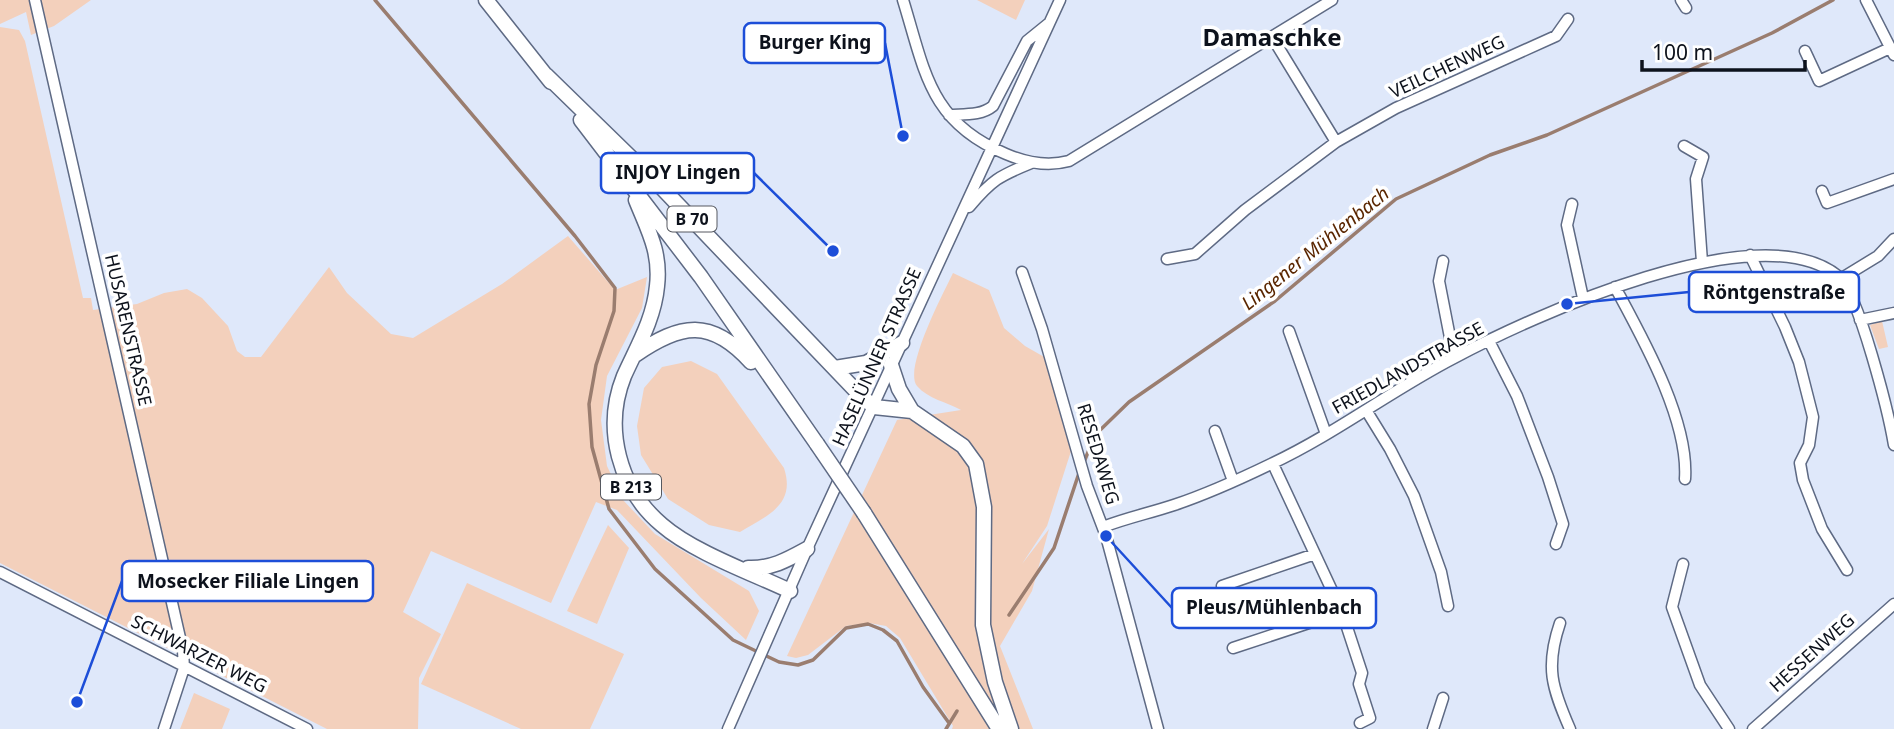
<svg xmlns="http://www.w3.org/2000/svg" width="1894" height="729" font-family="'Noto Sans',sans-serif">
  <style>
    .green { fill: #f3d0bc }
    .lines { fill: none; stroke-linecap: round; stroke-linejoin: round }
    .stream { stroke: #9a7d6f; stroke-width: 3.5 }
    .minor-casing { stroke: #5e6a84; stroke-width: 13 }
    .major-casing { stroke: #5e6a84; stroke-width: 17 }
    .minor { stroke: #fff; stroke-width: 10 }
    .major { stroke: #fff; stroke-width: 14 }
    .major-bridge-casing { stroke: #5e6a84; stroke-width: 17; stroke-linecap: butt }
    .major-bridge { stroke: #fff; stroke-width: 14 }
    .labels { text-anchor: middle; stroke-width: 7; stroke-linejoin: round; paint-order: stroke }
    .shield { fill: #fff; stroke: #565960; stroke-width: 2 }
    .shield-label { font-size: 16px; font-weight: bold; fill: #0d121c }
    .street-label { font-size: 18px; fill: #0d121c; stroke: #fff }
    .water-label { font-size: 19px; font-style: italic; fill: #5a2600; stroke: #fff }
    .district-label { font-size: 24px; font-weight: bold; fill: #0d121c; stroke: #fff }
    .leader { fill: none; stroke: #1d4ed8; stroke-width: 2.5 }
    .callout-dot { fill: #1d4ed8; stroke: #fff; stroke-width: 2.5 }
    .callout { fill: #fff; stroke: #1d4ed8; stroke-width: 2.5 }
    .callout-label { font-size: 19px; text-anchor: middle; font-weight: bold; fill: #0d121c }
  </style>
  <rect width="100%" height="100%" fill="#dfe8fa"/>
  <path class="green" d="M0,0h91l-37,26 -23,9 -5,-23 -26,12z
    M977,0h48l-9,20z
    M0,27l19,3 6,11 58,257h8l2,12 44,-6 27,-11 23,-4 15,9 26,28 9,25 8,6h16l68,-90 18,26 44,41 22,4 89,-54 66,-48 47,54 32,-13 -5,31 -35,68 -6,44 6,46 16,34 32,34 94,57 10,20 -13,29 -45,-42 -84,-88 -21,-8 -45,101 -120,-52 -28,61 38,22 -22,44 -1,51h-91l-327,-166z
    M953,273l36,17 15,38 21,18 21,12 26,90 -25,78 -25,38 27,-35 -17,62 -32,55 33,83h-81l1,-3 -53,-88 -14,-12 -17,-3 -23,3 -38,29 -12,3 -9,-2 110,-236 64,-10c-14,-8 -33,-11 -44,-24 -14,-17 27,-94 36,-113z
    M1882,321l6,26 -9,2 -9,-24z
    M691,361l26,13 67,94c12,37 -16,47 -44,64l-31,-7 -41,-26 -27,-44 -4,-29 7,-38 18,-21z
    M608,525l21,23 -32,76 -30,-13z
    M467,583l157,71 -34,75h-69l-100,-45z
    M194,693l36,16 -8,20h-42z"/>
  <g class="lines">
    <path class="stream" d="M375,0l200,236 40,52 -1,23 -18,54 -7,39 3,43 17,62 46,60 78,71 46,22 19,3 15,-5 33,-32 22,-4 15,6 14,11 26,46 26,36
      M1084,462l11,-27 34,-33 146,-101 121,-102 94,-44 57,-20 225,-102 61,-33
      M1009,615l45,-67 25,-75
      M946,729l11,-18"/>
    <g class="minor-casing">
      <path id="minor" d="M35,0l148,651 1,17 -20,61
        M903,0c22,71 26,122 103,154 21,9 41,13 63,7l263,-161
        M1681,0l5,8
        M1866,0l28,55
        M1272,37l64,105
        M1805,51l14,30 71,-33
        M949,115c15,-1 32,1 44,-9l34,-65 21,-17
        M1684,146l19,11 -7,22 6,83
        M1822,191l5,12 67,-24
        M1572,204l-5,21 16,73
        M969,207c23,-27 30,-31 62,-44
        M1750,255l35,72 14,35 14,55 -4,28 -9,18 3,17 19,49 25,41
        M1167,259l28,-5 50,-44 91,-68 60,-34 160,-72 12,-17
        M1443,261l-4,20 15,77
        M1022,272l20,57 45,157 19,50 52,193
        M1842,278l36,-22 16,-17
        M1615,287c28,52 74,133 70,192
        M1860,320l34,-7
        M1289,331l37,103
        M1489,341l28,55 31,81 15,47 -7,20
        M1366,410l24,39 24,47 27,76 7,34
        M1215,431l18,50
        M1273,464l69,148 20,61 -3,11 11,34 -10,5
        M1103,527c23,-9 47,-14 71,-22 33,-11 66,-26 97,-41 64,-30 121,-74 183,-106 79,-42 305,-146 384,-82 21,17 51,139 56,169
        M1683,564l-11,43 28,78 29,44
        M0,572l307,157
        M1222,586l93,-32
        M1560,623c-15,44 -8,65 10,106
        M1233,648l109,-36
        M728,729l79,-180 253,-549
        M1433,729l10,-31
        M1753,729l141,-125"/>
    </g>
    <g class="major-casing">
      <path id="major" d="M486,0l65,82
        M546,75l116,113 196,205 16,14 38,4 51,35 13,18 8,43 -1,118 12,57 16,47
        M581,120l120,157 116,167
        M636,200c12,30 25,52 21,86 -3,33 -20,61 -33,90 -21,52 -5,113 38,149 31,27 90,48 128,66
        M635,355c46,-32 76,-37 116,7
        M891,365l8,24 13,22
        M835,368l31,-5 36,-20
        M864,513l135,216
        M748,568c23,1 39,-8 59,-19"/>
    </g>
    <use href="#minor" class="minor"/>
    <use href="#major" class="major"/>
    <g class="major-bridge-casing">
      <path id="major-bridge" d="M817,444l47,69"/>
    </g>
    <use href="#major-bridge" class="major-bridge"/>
  </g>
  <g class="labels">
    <g class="shield">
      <rect x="667.5" y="206.5" width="49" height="25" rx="5"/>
      <rect x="601" y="474.5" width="60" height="25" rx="5"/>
    </g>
    <g class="shield-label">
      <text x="692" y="225">B 70</text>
      <text x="631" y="493">B 213</text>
    </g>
    <g class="street-label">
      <text transform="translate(1447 67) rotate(-25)" y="6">VEILCHENWEG</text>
      <text transform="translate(128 330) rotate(77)" y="6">HUSARENSTRASSE</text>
      <text transform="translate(877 357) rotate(-66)" y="6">HASELÜNNER STRASSE</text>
      <text transform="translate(1408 368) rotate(-29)" y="6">FRIEDLANDSTRASSE</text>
      <text transform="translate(1098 454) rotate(73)" y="6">RESEDAWEG</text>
      <text transform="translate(1812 653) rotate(-42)" y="6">HESSENWEG</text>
      <text transform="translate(199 654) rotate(27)" y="6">SCHWARZER WEG</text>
    </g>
    <g class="water-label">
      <text transform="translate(1315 248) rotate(-39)" y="7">Lingener Mühlenbach</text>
    </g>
    <g class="district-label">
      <text x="1272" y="46">Damaschke</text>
    </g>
  </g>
  <path class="leader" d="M903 136L885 43M833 251L754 173M1567 304L1689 292M77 702L122 581M1106 536L1172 608"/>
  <g class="callout-dot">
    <circle cx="903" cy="136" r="7"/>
    <circle cx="833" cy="251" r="7"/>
    <circle cx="1567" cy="304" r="7"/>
    <circle cx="77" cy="702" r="7"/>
    <circle cx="1106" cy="536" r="7"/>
  </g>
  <g class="callout">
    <rect x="744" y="23" width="141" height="40" rx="7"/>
    <rect x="601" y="153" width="153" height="40" rx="7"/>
    <rect x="1689" y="272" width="170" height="40" rx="7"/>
    <rect x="122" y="561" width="251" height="40" rx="7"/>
    <rect x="1172" y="588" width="204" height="40" rx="7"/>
  </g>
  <g class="callout-label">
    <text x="815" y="49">Burger King</text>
    <text x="678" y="179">INJOY Lingen</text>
    <text x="1774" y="299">Röntgenstraße</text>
    <text x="248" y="588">Mosecker Filiale Lingen</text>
    <text x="1274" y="614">Pleus/Mühlenbach</text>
  </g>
  <path d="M1642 60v10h163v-10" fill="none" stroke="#0d121c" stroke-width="3.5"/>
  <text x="1652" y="60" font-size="21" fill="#0d121c" stroke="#ffffff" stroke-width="5" paint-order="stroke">100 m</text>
</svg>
